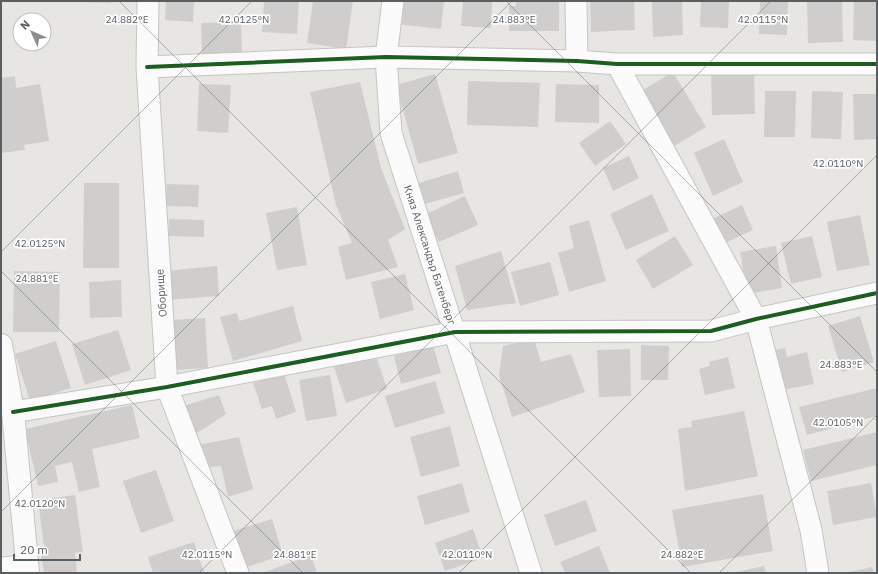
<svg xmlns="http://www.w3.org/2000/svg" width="878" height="574" font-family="'IBM Plex Sans',sans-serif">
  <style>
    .building { fill: #d0cecc }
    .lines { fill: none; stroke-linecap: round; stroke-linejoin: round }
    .minor-casing { stroke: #c4c4c4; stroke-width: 23 }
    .tertiary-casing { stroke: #c4c4c4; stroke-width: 24 }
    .minor { stroke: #fcfbfb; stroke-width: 21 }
    .tertiary { stroke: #fcfbfb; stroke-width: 22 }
    .cycleway-casing { stroke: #fff; stroke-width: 6 }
    .cycleway { stroke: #1b5e20; stroke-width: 4 }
    .ticks { fill: none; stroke: #595e60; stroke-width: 1; stroke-opacity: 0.45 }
    .labels { text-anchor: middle; stroke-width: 3.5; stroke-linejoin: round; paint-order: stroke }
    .street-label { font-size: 11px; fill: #595e60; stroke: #fff }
    .ticks-label { font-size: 10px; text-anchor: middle; fill: #595e60; stroke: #fff; stroke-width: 3.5; stroke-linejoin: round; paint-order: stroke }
  </style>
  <rect width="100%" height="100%" fill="#e8e6e3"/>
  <path class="building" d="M81,1h30v2l-30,-1z
    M166,1h28l-1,21 -28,-2z
    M264,1h35l-2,33 -35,-2z
    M313,1h40l-7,48 -39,-6z
    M398,1h46l-3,28 -46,-5z
    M463,1h29l-1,27 -30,-2z
    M516,1h43v30h-50v-25h7z
    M590,1h44l1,29 -44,2z
    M652,1h30l1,34 -30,2z
    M701,1h28l-1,27 -28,-1z
    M760,1h28l-1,34 -28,-1z
    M807,1h35l1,41 -35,1z
    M854,1h23v40l-24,-1z
    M241,22l1,32 -40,1 -1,-32z
    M754,70l1,44 -43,1 -1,-43z
    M673,72l33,55 -35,21 -33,-55z
    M435,74l23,79 -40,11 -22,-79z
    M15,76l1,12 24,-4 9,57 -25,4 1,5 -24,3v-75z
    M468,81l72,2 -2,44 -71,-2z
    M360,82l21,86 24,61 -17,11 10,27 -52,13 -8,-33 14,-4 -16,-38 -26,-113z
    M199,84l32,1 -3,48 -31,-2z
    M556,84l43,1v38l-44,-1z
    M765,91h31l-1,46h-31z
    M812,91l31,1 -2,47 -30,-1z
    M853,94h24v45l-23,1z
    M610,121l16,23 -31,22 -16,-23z
    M724,139l19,43 -30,14 -19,-43z
    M629,156l10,22 -26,13 -10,-23z
    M458,171l6,22 -39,11 -6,-21z
    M84,183h35v85h-36z
    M167,184l32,1 -1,22 -33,-1z
    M652,194l17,37 -43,19 -16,-36z
    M465,196l13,29 -39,17 -13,-28z
    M742,205l11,25 -30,14 -11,-25z
    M297,207l10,58 -30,5 -11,-57z
    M860,215l10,50 -33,6 -10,-49z
    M169,219l35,1v17l-35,-1z
    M589,220l17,61 -37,11 -11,-39 16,-5 -5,-22z
    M675,236l18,29 -40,24 -17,-29z
    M812,236l10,41 -31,7 -10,-41z
    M776,246l6,42 -35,6 -7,-42z
    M501,251l15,52 -49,7 -12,-44z
    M550,262l9,33 -39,11 -9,-34z
    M217,266l2,30 -52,4 -2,-29z
    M14,271l46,1 -1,60h-46z
    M405,274l9,36 -34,9 -9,-37z
    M121,280l1,37 -32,1 -1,-36z
    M293,306l9,35 -69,20 -13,-44 17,-4 2,8z
    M860,316l14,46 -32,10 -14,-46z
    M205,318l3,50 -34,2 -3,-50z
    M118,330l13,40 -46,15 -13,-41z
    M534,339l7,23 30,-8 14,38 -73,25 -13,-42 4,-29z
    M56,341l15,47 -41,13 -15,-47z
    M433,345l8,28 -40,11 -7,-28z
    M641,345l28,1 -1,34h-27z
    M785,348l2,9 20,-5 7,32 -37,7 -8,-40z
    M630,349l1,47 -32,1 -2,-47z
    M375,353l12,36 -41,14 -12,-36z
    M728,357l7,31 -30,7 -6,-26 11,-3 -1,-4z
    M284,373l12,39 -20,7 -4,-13 -10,3 -9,-26z
    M330,375l7,41 -31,5 -7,-41z
    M435,381l10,32 -50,15 -10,-32z
    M877,388v28l-70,19 -8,-28z
    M219,395l7,19 -24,16 -14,7 -11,-29z
    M132,405l8,33 -48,11 8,38 -21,5 -7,-30 -17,4 3,16 -20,4 -13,-57z
    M744,411l14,65 -73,15 -7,-62 14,-2 -1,-6z
    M450,426l10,40 -39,11 -11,-40z
    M877,432v33l-66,16 -8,-31z
    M239,437l14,52 -25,8 -7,-31 -17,2 -6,-23z
    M156,470l18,51 -33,12 -18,-52z
    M462,483l8,29 -45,13 -8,-29z
    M871,483l6,34 -44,8 -6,-34z
    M763,494l10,57 -91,16 -10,-57z
    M75,495l8,57 -8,1 2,20h-33l-3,-19h4l-7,-54z
    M586,500l11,31 -42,15 -11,-31z
    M272,519l11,36 -39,13 -11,-37z
    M473,529l10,29 -38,13 -10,-28z
    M194,542l10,31h-51l-5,-16z
    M599,546l11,27h-45l-5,-11z
    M311,555l6,18h-55z
    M764,566l2,7h-29v-1z
    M872,567l2,6h-24v-1z"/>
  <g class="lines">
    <g class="minor-casing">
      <path id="minor" d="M148,1l-1,66 20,320 71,186
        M393,1l-7,56 5,76 140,440
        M576,1l1,60
        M617,64l139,255 55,211 7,43
        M147,67l239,-10 191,4 40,3h260
        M13,412l154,-25 288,-55 256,-1 45,-12 121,-26
        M1,568l26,-2"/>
    </g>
    <g class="tertiary-casing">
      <path id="tertiary" d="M1,345l12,67 15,161"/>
    </g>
    <use href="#minor" class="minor"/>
    <use href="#tertiary" class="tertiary"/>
    <g class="cycleway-casing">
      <path id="cycleway" d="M147,67l239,-10 191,4 40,3h260
        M13,412l154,-25 288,-55 256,-1 45,-12 121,-26"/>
    </g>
    <use href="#cycleway" class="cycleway"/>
  </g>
  <path class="ticks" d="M119,1l572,572M506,1l371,371M1,252l251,-251M1,271l302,302M1,512l511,-511M199,573l572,-572M459,573l418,-418M719,573l158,-158"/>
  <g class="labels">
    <g class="street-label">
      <text transform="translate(430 255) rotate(72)" y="4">Княз Александър Батенберг</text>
      <text transform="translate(161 293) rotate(-94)" y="4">Оборище</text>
    </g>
  </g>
  <g class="ticks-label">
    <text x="127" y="23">24.882°E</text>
    <text x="244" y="23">42.0125°N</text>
    <text x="514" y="23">24.883°E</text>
    <text x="763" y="23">42.0115°N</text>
    <text x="838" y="167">42.0110°N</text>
    <text x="40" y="247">42.0125°N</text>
    <text x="37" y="282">24.881°E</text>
    <text x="841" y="368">24.883°E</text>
    <text x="838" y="426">42.0105°N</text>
    <text x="40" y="507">42.0120°N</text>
    <text x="207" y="558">42.0115°N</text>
    <text x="467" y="558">42.0110°N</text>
    <text x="295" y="558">24.881°E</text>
    <text x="682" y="558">24.882°E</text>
  </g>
  <rect width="878" height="574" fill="none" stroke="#595e60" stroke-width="4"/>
  <g transform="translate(32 32) rotate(315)"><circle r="19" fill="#ffffff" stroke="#bdbfbf"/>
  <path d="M0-3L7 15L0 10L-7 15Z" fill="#8b8e8e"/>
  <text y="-6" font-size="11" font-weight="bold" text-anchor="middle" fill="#595e60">N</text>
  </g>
  <path d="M14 554v6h66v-6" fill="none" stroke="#595e60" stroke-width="2"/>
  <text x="20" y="554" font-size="12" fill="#595e60" stroke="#ffffff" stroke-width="3" paint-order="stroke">20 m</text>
</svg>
